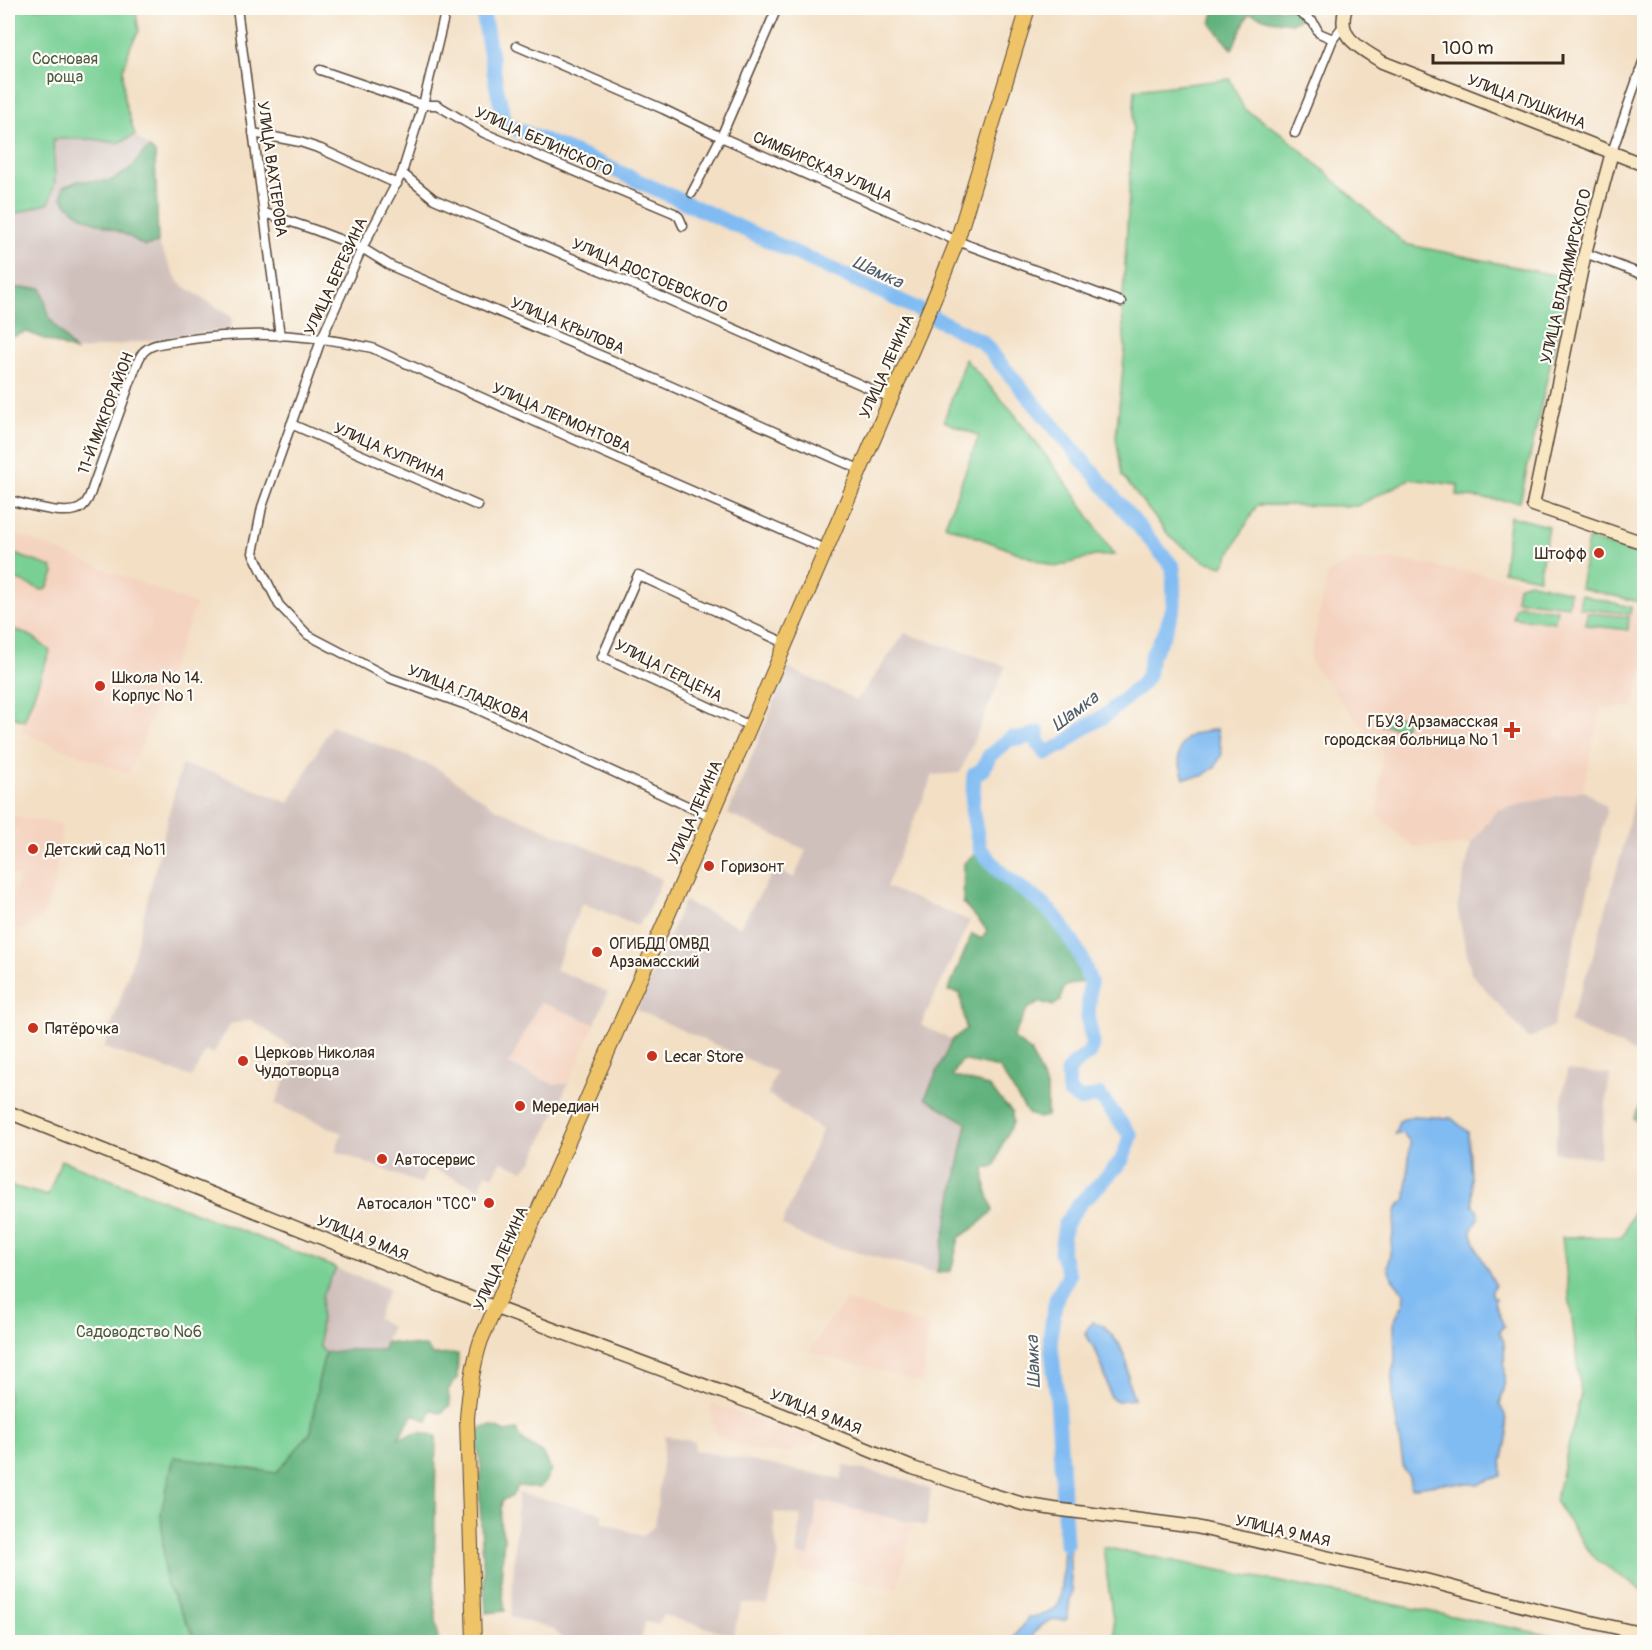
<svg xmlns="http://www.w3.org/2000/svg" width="1652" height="1650" font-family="Pangolin,sans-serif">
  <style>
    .built { fill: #f4d3c0 }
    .industrial { fill: #d0c0bc }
    .green { fill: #79d095; stroke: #5a7d5a; stroke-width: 1.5 }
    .forest { fill: #62b27e; stroke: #4e6e4e; stroke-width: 1.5 }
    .water { fill: #80bbf2; stroke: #5e7288; stroke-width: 1.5 }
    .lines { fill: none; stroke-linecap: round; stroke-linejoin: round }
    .river { stroke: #80bbf2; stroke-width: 15 }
    .street-casing { stroke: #574537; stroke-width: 11 }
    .secondary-casing { stroke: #574537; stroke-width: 15 }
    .primary-casing { stroke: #574537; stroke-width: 16 }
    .street { stroke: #fff; stroke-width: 8 }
    .secondary { stroke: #f9e7c3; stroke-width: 12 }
    .primary { stroke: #efc469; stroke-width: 14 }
    .poi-dot { fill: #c8321e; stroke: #fdfcf7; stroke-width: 2 }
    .labels { text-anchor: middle; stroke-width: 4.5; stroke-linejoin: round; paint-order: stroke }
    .park-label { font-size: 16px; fill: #4e5c42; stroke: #fdfcf7 }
    .street-label { font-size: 16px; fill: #3b2a1e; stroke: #fdfcf7 }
    .poi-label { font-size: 16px; fill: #3b2a1e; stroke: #fdfcf7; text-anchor: start }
    .water-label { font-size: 18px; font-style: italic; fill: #535d68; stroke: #fdfcf7 }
  </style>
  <rect width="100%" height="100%" fill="#fdfcf7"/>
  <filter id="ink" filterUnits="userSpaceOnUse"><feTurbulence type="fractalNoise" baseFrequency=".0167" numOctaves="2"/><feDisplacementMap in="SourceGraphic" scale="12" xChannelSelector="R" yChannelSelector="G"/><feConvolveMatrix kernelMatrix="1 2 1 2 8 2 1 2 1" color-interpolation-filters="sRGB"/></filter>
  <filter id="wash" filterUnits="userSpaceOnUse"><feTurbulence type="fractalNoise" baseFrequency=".008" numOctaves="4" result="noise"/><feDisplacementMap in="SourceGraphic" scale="24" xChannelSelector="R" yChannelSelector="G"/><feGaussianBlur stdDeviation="1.35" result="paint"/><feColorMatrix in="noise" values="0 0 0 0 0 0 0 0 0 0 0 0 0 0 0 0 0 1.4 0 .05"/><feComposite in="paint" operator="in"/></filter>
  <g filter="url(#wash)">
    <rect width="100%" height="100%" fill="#f3dfc4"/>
    <path class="built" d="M8,531l188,74 -67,169 -109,-42 30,-80 -17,-15 -25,-10z
      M1392,559l137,23 115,29v53l-11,43 -32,1 -18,82 -85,20 -27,34 -57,4 -36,-33 4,-63 -69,-86 -3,-9 18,-84 25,-12z
      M8,816l54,8 -6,55 -13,39 -19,12 -16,-6v-13l12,-34 -12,-3z
      M540,1002l55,22 -27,60h-15l-44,-20z
      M847,1301l82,25 -6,56 -114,-30 18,-29z
      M711,1404l107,35 -9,8 -20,5h-27l-26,-8 -17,-8 -7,-11z
      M818,1501l95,20 -15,68 -99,-19 -3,-16 13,3z"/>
    <path class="industrial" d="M135,135l15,13 -7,5 -13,17 -20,11h-32l47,53 20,12 13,-3 21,40 53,34 -1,12 -156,22 -25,-32 -9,-31h-33v-72l41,-13 6,-22 -2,-42h39l25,4z
      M905,633l101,33 -46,107 -27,2 -47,112 84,34 -49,104 31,15 -26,58 41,25 -30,150 -127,-33 -28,-15 40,-95 -54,-36 8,-22 -139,-62 47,-109 56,26 35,-59 19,10 12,-28 -78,-36 60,-146 69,32z
      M331,726l106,42 58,40 167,71 -17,38 -8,9 -55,-23 -27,66 53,23 -13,32 -55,-22 -31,62 44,20h15l-36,78 -9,8 -23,-9 -6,15 -8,-3 -6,16 -52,-22 -7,17 -86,-33 7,-18 -67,-29 22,-53 -46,-31 -21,4 -17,30 -7,-4 -14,27 -88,-29 27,-82 50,-201 34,8 74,30z
      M1644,755v302l-75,-35 23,-63 30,-108z
      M1583,790l24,17 -17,76 -37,143 -24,13 -58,-66 -14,-65 14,-64 26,-34z
      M1567,1070l43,4 -11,84 -45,-6z
      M336,1268l53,21 -12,29 14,9 -8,23h-38l-20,3 -5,-6 2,-51z
      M665,1436l30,6 -1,8 147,29 3,-13 53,11 34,13 -5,36 -108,-25 -9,56 -13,-3 5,-38 -27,-4 1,26 4,18 -11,49 -26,-2 -9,32 -71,-20 -3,9 -14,-2 -4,20h-76l-12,-13 -42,-12 7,-124 84,20 1,9 39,14 13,-10z"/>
    <path class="green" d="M8,8h127l4,23 -8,14 -8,25 1,29 11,36 -18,8 -25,-4h-39l2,42 -6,22 -41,13z
      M1230,79l14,30 39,25 122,110 164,34 -49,224 -63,-6 1,-11 -48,-6 -53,27 -100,-1 -34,61 -19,-5 -33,-23 -49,-62 -6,-39 9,-90 -3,-33 13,-224z
      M965,359l47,52 61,81 41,63 -20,1 -39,11 -110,-42 34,-89 -35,-15z
      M1510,516l38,10 -9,52 -36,-7z
      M1588,539l56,17v47l-64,-15z
      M14,554l38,13 2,6 -7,16 -5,1 -34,-14v-20z
      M1529,582l41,10 -2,14 -52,-6 2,-14z
      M1581,595l50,12 -1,7 -51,-6z
      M1518,605l39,5 -2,12 -42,-4 1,-9z
      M1587,613l42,4 -1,13 -42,-5z
      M8,627l25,10 17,14 -26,70 -16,-6z
      M1382,714l24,4 -2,10 -23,-3z
      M1644,1098v31l-10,-11z
      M61,1160l275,108 -14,28 -2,38v13l5,6 -7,30 -7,49 -35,42 -102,-17 -9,124 32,61h-189v-457l40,11z
      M1644,1188v404l-51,-35 -38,-56 26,-107 -19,-157h60z
      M1103,1547l481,95h-468z"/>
    <path class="forest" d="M1215,8h83l10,7 -17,8 -21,-3 -21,-7 -17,36 -21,-25z
      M150,148l5,5 3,90 -13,3c-7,-4 -14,-9 -21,-12 -23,-11 -46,-14 -62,-36l1,-11 15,-6h32l20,-11 13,-17z
      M8,288h33l9,31 25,32 -48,-19 -19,6z
      M980,849c8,9 15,20 25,27 15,13 34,23 47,37 19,19 29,45 38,69l-15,1 -11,4 -4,14 -7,5 -12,-4 -14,7 -14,29 17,13 17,38v27l-8,2 -11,-4 -29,-46 -37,-8 -10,16 36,10 24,26 1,11 -11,22 -7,21 -11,2 2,21 7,22 -18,16 -16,11 -8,33 -14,2 30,-150 -42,-25 27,-58 14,-11 -6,-36 -12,-2 24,-57 10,5 5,-9 -24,-27 1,-40z
      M385,1342l41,5 7,8 25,-1 -1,24 -9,12 2,15 -9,8 -9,-4 -5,12 -13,-7 -16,24 23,-6 15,4 -2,159 4,47h-241l-32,-61 -4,-69 13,-55 102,16 35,-41 7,-49 7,-30 20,-3h38z
      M491,1426l15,6 11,-2c2,14 20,16 28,27 3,4 4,9 6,13l-6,12 -5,6 -22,-2 -6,10 -10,4 -2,23 4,14 -3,44 4,30 -19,2 -7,-125c0,-5 2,-9 2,-14 2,-16 -11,-33 1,-47z"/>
    <path class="water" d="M1217,729l5,25 -7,13 -13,9 -18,2c-2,-7 -6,-17 -5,-24 3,-21 20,-22 38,-25z
      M1413,1116l38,2 17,14 5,74 4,3 2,8 -8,14 7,20 17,33 -3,6v6l4,2 -2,5 10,23 -5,5 5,11 1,38 -5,25 5,10 3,19 -6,29 -1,13 -24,8 -34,-1 -32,5 -2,-11 -5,-7 -11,-70 -1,-27 3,-11 -1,-41 10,-18 1,-9 -13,-16 -4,-11 9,-60 9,-8 4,-57 -7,-9 -8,1 4,-13z
      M1092,1322l11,3 16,19 8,18 1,18 6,19 -17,2 -7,-4c-4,-23 -12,-45 -25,-64z
      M1062,1524l6,2 -1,10 2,6 2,42 2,7c-6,9 -2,20 -7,29 -15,-2 -33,6 -35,22h-21c4,-9 13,-15 18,-25 10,0 25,-4 31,-13l4,-36 1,-26z"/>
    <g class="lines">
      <path class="river" d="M482,8l16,86 8,31 93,38 302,138 81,41 191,225 1,38 -9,27 -14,25 -3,19 -7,9 -35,30 -22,13 -21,17 -17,8 -8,-10v-10l-17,6 -10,-1 -22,18 -5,12 -10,7 -2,35 8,39 23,26 34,25 16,14 12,16 16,27 9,25 -2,38 5,23 -4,10 -16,12 -5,7 1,20 12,8 18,-5 32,41 -9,24 -19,21 -22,21 -16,22 -4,28 8,23 -13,24 -6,37 7,62 9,146"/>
    </g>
  </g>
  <g filter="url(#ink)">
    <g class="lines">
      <g class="street-casing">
        <path id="street" d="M237,8l43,328
          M433,8l12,5v-4
          M1297,11l16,11 6,11 14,6
          M445,13l-22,92 -21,68 -40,75 -41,92 -59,167 -9,46 26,52 29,30 82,43 85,30 236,109
          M517,46l146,63 58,28 236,104 164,61
          M320,70l103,35h14l47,28 190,80 5,4 4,9
          M253,133l47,9 21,7 76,35
          M1295,133l38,-94 10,-13
          M1612,152l32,-93
          M402,173l32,26 219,94 238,105
          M692,193l29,-56 56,-129
          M265,213l50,17 47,18 29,18 232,99 236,104
          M1585,253l59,22
          M291,424l187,82
          M8,500c17,4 60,18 74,7 6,-5 9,-14 11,-21l42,-117c3,-7 5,-16 12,-20 7,-6 22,-6 31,-8 64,-10 131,-8 194,7l217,98 236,103
          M750,726l-148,-69 36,-82 147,68"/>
      </g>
      <g class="secondary-casing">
        <path id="secondary" d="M1346,8c-11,30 15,40 36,54l262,103
          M1612,152l-27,101 -52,252 111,38
          M8,1112l488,196 285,106 132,54 74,25 36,11 31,5 142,18 229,53 118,31 101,23"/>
      </g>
      <g class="primary-casing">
        <path id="primary" d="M474,1642l-7,-223c2,-27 5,-52 14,-79l230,-523 225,-523 21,-53 71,-233"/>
      </g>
      <use href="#street" class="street"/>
      <use href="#secondary" class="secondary"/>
      <use href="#primary" class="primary"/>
    </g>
  </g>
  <g class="poi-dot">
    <circle cx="1599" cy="553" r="6"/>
    <circle cx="100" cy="686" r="6"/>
    <path d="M1509 721h6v6h6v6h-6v6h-6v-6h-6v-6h6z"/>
    <circle cx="33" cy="849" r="6"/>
    <circle cx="709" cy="866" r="6"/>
    <circle cx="597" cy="952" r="6"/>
    <circle cx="33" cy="1028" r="6"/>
    <circle cx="652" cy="1056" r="6"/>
    <circle cx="243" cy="1061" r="6"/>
    <circle cx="520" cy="1106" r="6"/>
    <circle cx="382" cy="1159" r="6"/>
    <circle cx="489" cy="1203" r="6"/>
  </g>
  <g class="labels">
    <g class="park-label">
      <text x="65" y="64">Сосновая<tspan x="65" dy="18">роща</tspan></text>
      <text x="139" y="1337">Садоводство №6</text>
    </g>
    <g class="street-label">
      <text transform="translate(1527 101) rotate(21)" y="6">УЛИЦА ПУШКИНА</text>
      <text transform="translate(544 141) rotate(24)" y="6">УЛИЦА БЕЛИНСКОГО</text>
      <text transform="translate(823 166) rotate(24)" y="6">СИМБИРСКАЯ УЛИЦА</text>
      <text transform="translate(273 169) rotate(82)" y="6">УЛИЦА ВАХТЕРОВА</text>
      <text transform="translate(650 275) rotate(23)" y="6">УЛИЦА ДОСТОЕВСКОГО</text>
      <text transform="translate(335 276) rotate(-65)" y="6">УЛИЦА БЕРЕЗИНА</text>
      <text transform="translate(1565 276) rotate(-77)" y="6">УЛИЦА ВЛАДИМИРСКОГО</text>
      <text transform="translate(568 325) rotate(23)" y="6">УЛИЦА КРЫЛОВА</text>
      <text transform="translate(886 366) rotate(-66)" y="6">УЛИЦА ЛЕНИНА</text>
      <text transform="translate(105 413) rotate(-69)" y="6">11-Й МИКРОРАЙОН</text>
      <text transform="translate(562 417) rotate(24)" y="6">УЛИЦА ЛЕРМОНТОВА</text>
      <text transform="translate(390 451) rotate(24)" y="6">УЛИЦА КУПРИНА</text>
      <text transform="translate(669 670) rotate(27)" y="6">УЛИЦА ГЕРЦЕНА</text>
      <text transform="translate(469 693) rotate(22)" y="6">УЛИЦА ГЛАДКОВА</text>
      <text transform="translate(694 812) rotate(-66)" y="6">УЛИЦА ЛЕНИНА</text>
      <text transform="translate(363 1237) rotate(22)" y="6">УЛИЦА 9 МАЯ</text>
      <text transform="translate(500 1258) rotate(-66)" y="6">УЛИЦА ЛЕНИНА</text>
      <text transform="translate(816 1411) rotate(22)" y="6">УЛИЦА 9 МАЯ</text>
      <text transform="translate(1283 1530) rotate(13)" y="6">УЛИЦА 9 МАЯ</text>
    </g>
    <g class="poi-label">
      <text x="1587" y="559" text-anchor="end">Штофф</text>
      <text x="112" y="683">Школа № 14.<tspan x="112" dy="18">Корпус № 1</tspan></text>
      <text x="1498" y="727" text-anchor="end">ГБУЗ Арзамасская<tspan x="1498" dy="18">городская больница № 1</tspan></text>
      <text x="45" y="855">Детский сад №11</text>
      <text x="721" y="872">Горизонт</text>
      <text x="609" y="949">ОГИБДД ОМВД<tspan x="609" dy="18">Арзамасский</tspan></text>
      <text x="45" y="1034">Пятёрочка</text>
      <text x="255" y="1058">Церковь Николая<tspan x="255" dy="18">Чудотворца</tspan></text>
      <text x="664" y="1062">Lecar Store</text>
      <text x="532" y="1112">Мередиан</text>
      <text x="394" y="1165">Автосервис</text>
      <text x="477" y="1209" text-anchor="end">Автосалон "ТСС"</text>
    </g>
    <g class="water-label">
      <text transform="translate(878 272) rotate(25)" y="6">Шамка</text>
      <text transform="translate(1075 711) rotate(-37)" y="6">Шамка</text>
      <text transform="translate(1033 1362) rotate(-92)" y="6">Шамка</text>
    </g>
  </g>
  <rect width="1652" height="1650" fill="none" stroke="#fdfcf7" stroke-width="30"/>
  <path d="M1433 54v9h130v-9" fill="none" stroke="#3b2a1e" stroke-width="3"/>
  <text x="1442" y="54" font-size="18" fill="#3b2a1e" stroke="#fdfcf7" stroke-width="4.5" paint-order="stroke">100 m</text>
</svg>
